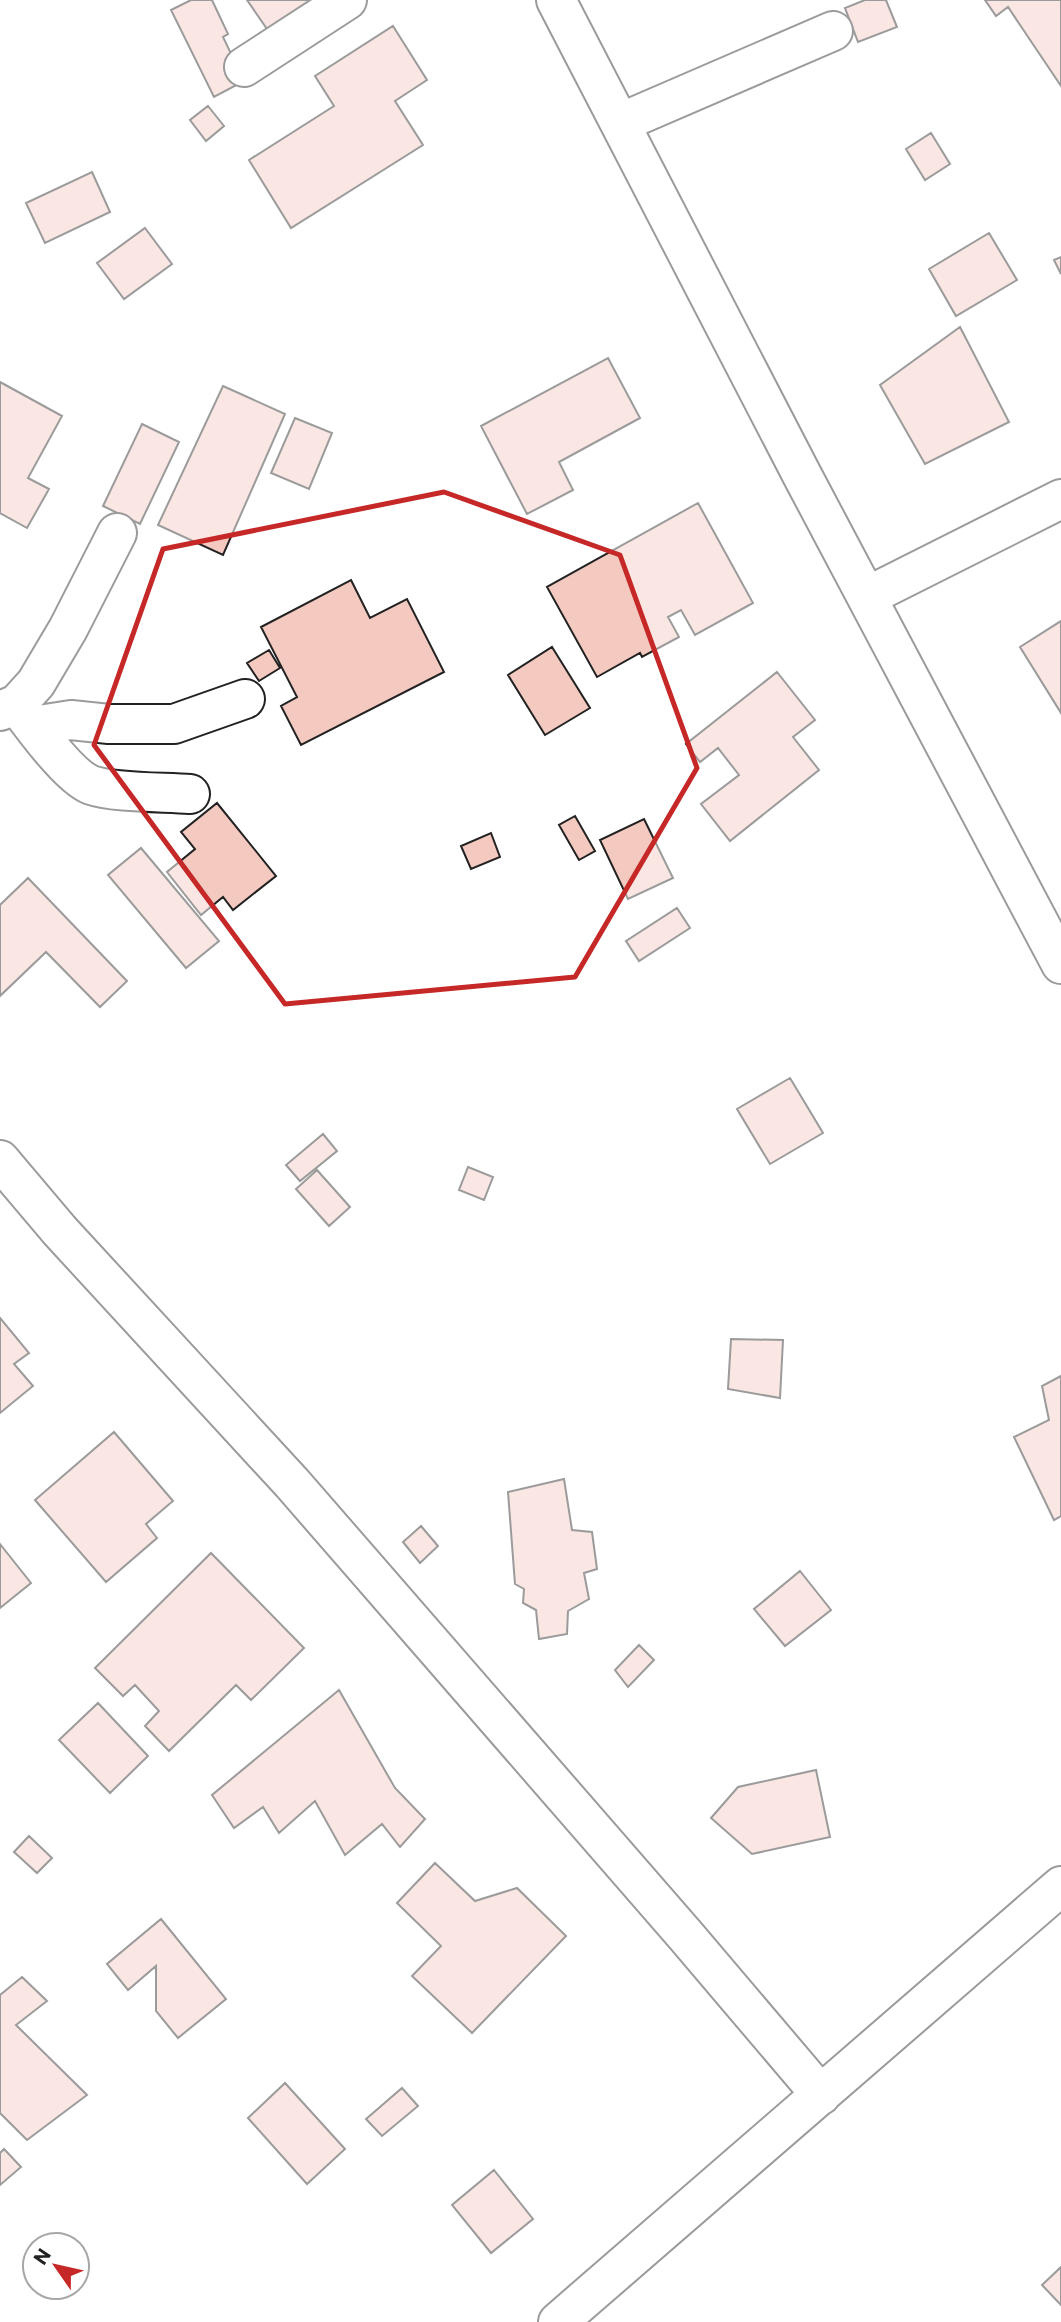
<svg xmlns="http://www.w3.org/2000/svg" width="1061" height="2322" font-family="Commissioner,sans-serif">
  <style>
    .building { fill: #f3c9c0; stroke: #222; stroke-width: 2 }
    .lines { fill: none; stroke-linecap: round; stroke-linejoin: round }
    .minor-casing { stroke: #222; stroke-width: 42 }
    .minor { stroke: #fff; stroke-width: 38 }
    .marked { fill: none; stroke: #c62828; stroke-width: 5; stroke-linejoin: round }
  </style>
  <rect width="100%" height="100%" fill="#fff"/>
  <path class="building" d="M191,0h21l16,34 -5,3 21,44 -30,16 -43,-87z
    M247,0h103l-74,42z
    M865,0h21l11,27 -39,15 -13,-34z
    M985,0h76v86l-53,-79 -12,9z
    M393,26l34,54 -32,21 28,44 -132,83 -42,-68 85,-54 -19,-30z
    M208,106l16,20 -18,15 -16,-21z
    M931,133l19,31 -25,16 -19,-31z
    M92,172l18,40 -65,31 -19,-40z
    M145,228l27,36 -48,35 -27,-36z
    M989,233l28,47 -61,36 -27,-47z
    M1061,257v17l-7,-14z
    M960,327l49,95 -84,42 -45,-79z
    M608,358l32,60 -81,44 14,28 -46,24 -46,-88z
    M0,382l62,34 -34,62 21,11 -22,39 -27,-15z
    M223,386l62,28 -62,141 -65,-30z
    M295,418l37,15 -23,56 -38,-16z
    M142,424l37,18 -39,82 -37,-18z
    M698,503l55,100 -58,32 -14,-25 -13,7 11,20 -37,20 -2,-4 -43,24 -50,-90z
    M351,580l19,38 37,-19 37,73 -143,73 -20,-39 16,-9 -36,-70z
    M1061,621v92l-41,-66z
    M552,647l38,61 -45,27 -37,-60z
    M269,650l11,18 -21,13 -12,-18z
    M777,672l38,48 -22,17 26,33 -89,71 -29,-37 38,-29 -21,-27 -18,14 -14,-18z
    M217,803l59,73 -43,34 -10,-13 -22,18 -34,-43 28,-23 -14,-17z
    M575,816l20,35 -16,9 -20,-35z
    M644,819l29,59 -45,21 -28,-59z
    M491,833l9,24 -29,12 -10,-23z
    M141,848l78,93 -33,27 -78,-93z
    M28,878l99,103 -27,26 -54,-55 -46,44v-91z
    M677,908l13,20 -51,33 -13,-20z
    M790,1078l33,55 -53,31 -33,-55z
    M323,1134l14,17 -37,30 -14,-16z
    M468,1167l25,10 -9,23 -25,-10z
    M317,1170l33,37 -21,19 -33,-37z
    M0,1318l29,35 -15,11 19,22 -33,27z
    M731,1339l52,1 -3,58 -52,-9z
    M1061,1376v140l-7,4 -40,-83 35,-17 -7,-34z
    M114,1432l59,69 -27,23 11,14 -51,44 -71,-82z
    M564,1479l8,51 20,2 5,37 -13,4 5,26 -21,12 -1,23 -28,5 -3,-29 -13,-7 1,-14 -9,-5 -7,-92z
    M421,1526l17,20 -18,17 -17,-21z
    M0,1544l31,39 -31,25z
    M211,1553l93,95 -53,52 -15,-15 -67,66 -24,-25 14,-15 -24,-26 -12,11 -28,-28z
    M800,1571l31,39 -46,36 -31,-37z
    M639,1645l15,15 -26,27 -13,-17z
    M339,1690l56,98 30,31 -25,28 -18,-23 -37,31 -30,-54 -36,32 -16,-26 -29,21 -22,-33z
    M98,1703l50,53 -38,37 -51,-53z
    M816,1770l14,67 -78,17 -41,-36 27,-31z
    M29,1836l23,22 -15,15 -23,-21z
    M435,1863l40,38 42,-13 49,48 -94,97 -60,-57 29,-30 -44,-43z
    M161,1919l65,80 -48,39 -22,-27v-45l-28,24 -21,-26z
    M22,1977l25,24 -31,24 71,70 -60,45 -27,-27v-118z
    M285,2083l60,66 -38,35 -59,-66z
    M402,2088l16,18 -36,30 -16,-17z
    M4,2149l17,18 -21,18v-32z
    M494,2170l39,49 -42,34 -39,-48z
    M1061,2267v38l-19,-20z"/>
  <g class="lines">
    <g class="minor-casing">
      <path id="minor" d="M556,0l246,475 259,489
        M244,67l103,-67
        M620,123l213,-92
        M868,596l193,-97
        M20,709c14,19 50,68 71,76 22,8 74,7 99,9
        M0,711l17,-7 19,-21 32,-54 49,-96
        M33,726l38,-6 38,4h65l71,-25
        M0,1160l60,71 232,252 394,453 135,159
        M558,2322l503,-436"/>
    </g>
    <use href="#minor" class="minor"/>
  </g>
  <path d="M0 0H1061V2322H0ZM444,492l176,63 77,213 -122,209 -290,27 -191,-259 69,-196z" fill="#fff" fill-opacity=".55" fill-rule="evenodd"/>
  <path class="marked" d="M444,492l176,63 77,213 -122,209 -290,27 -191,-259 69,-196z"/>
  <g transform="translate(56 2266) rotate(304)"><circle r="33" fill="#ffffff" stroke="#a7a7a7" stroke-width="2"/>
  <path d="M0-5L12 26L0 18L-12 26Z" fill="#c62828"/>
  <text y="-10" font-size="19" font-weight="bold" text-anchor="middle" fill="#222222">N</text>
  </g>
</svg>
